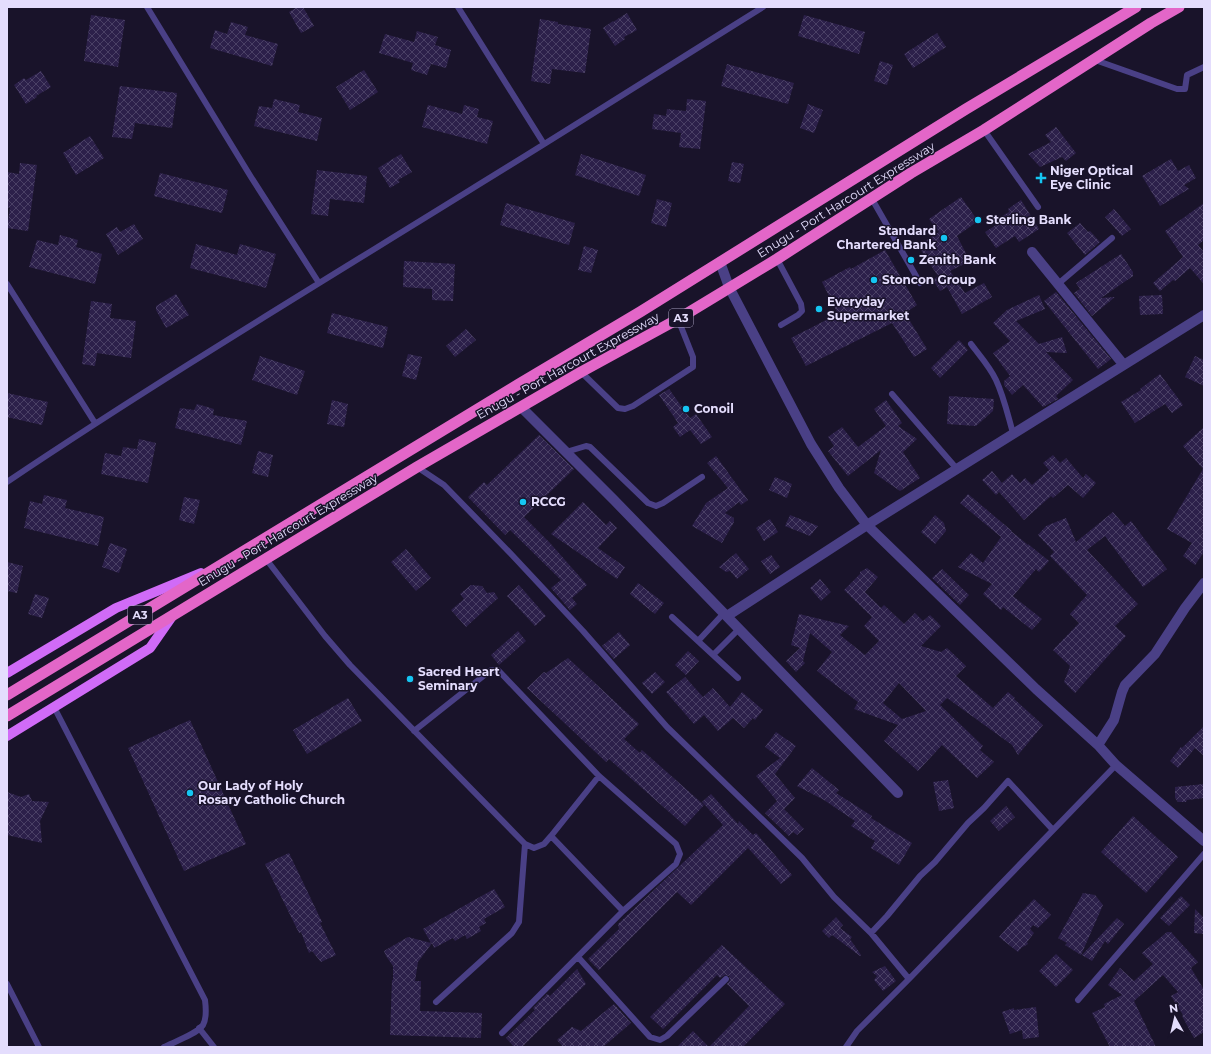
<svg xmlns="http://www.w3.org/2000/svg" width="1211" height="1054" font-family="Montserrat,sans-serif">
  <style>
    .building { fill: url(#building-cross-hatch); fill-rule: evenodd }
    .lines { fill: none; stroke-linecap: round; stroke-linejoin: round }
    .service { stroke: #4a4086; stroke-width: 6 }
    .minor { stroke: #4a4086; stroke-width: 10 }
    .primary { stroke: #d06bf7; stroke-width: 10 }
    .trunk { stroke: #e366c8; stroke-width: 11 }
    .poi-dot { fill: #15c5f2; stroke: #19132a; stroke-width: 1.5 }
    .labels { text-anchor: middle; stroke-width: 3; stroke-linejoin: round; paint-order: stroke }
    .shield { fill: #19132a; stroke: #a7a0be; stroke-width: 1 }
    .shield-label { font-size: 11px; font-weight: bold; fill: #e4ddfd }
    .poi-label { font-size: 12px; font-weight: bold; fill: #e4ddfd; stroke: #19132a; text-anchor: start }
    .street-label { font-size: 12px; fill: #e4ddfd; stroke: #19132a }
  </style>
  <defs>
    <pattern id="building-cross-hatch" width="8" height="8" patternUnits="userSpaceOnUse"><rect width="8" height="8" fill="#2c204a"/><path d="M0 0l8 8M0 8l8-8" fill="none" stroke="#4a4065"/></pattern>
  </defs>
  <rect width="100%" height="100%" fill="#19132a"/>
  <path class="building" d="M297,7h6l11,19 -13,7 -12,-21z
    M627,13l10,17 -13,7 1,2 -10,7 -12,-18 10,-7v1z
    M91,15l34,5 -7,47 -34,-6z
    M804,15l61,17 -6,22 -61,-18z
    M540,19l18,3v2l33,5 -6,44 -33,-4 -2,15 -19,-3z
    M231,22l17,5 -3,8 33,9 -6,22 -62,-18 5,-18 12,4z
    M417,31l21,6 -3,8 16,5 -5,18 -15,-4 -4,11 -16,-5 2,-7 -34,-10 6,-19 29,8z
    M937,33l9,14 -33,21 -9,-14z
    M880,61l13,4 -6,20 -13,-4z
    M727,64l67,19 -6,21 -67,-18z
    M364,70l14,22 -28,18 -14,-23z
    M41,71l10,16 -15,9 1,1 -11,7 -12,-19 10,-7 2,2z
    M120,86l57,7 -5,35 -37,-5 -3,16 -20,-2z
    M274,99l26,6 -2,7 24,6 -5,23 -63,-15 5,-20 13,2z
    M687,99l19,2 -6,48 -21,-2 2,-14 -29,-4 2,-15 12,2 1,-7 19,2z
    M808,104l15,6 -9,23 -14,-5z
    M428,105l34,9 2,-9 15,4 -2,8 16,4 -6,23 -65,-17z
    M1056,127l20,26 -10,8 -4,-4 -22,10 -12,-13 23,-12 -6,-7z
    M90,136l14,22 -28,17 -13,-22z
    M401,154l11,18 -14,8 2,2 -10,6 -12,-20z
    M581,154l65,21 -7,21 -64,-21z
    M1171,159l7,12 11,-6 7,13 -12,7 5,4 -29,17 -18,-30z
    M732,162l12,2 -4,19 -12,-2z
    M20,163l17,2 -9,66 -21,-3 3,-20 -3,-1v-35l12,2z
    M317,170l50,6 -3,27 -34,-4 -2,17 -17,-2z
    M160,173l68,17 -6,23 -68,-17z
    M961,197l17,24 -21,15 13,25 -20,10 15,22 19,-10 8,14 -30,17 -15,-27 -7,4 -7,-11 5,-4 -20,-30 21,-14 -10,-13z
    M657,199l15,4 -6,24 -15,-4z
    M1021,200l18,29 -20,13 -4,-6 -19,12 -11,-16 19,-12 -2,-4 7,-4 -1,-3z
    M506,203l69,20 -6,22 -69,-20z
    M1204,203v37l-6,5 6,7v32l-14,-16 -15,13 -2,-1 -13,11 -7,-8 30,-26 -18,-26z
    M1114,209l17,20 -9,7 -17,-19z
    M1080,223l8,9 2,-1 10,11 -15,13 -18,-22z
    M134,224l9,15 -25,16 -12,-21 11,-7 3,5z
    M60,235l18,5 -2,7 26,7 -7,30 -66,-17 8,-27 21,5z
    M196,244l41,11 3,-11 36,10 -10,34 -76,-20z
    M584,246l14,4 -7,23 -13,-3z
    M885,250l32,55 -12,8 22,36 -13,8 -22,-34 -86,43 -15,-28 47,-24 -16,-32 28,-15 1,2z
    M1121,254l12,18v4l-32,22 14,-1 -23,19 -18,-23 6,-4 -4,-6z
    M404,261l51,3 -2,37 -21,-1v-11l-29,-2z
    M1056,292l55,67 -13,10 -54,-68z
    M176,294l13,21 -23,13 -10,-18v-4z
    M1039,295l6,14 -29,12 23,23 23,-7 5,16 -21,-1 27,28 -17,16 2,3 -15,8 -20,-22 -11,10 -8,-10v-4l6,-5 -17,-23 17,-12 -17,-18 14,-13z
    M1162,295l1,19 -23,1 -1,-19z
    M91,301l21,3 -2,14 26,3 -5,37 -34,-5 -2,13 -13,-2z
    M332,313l56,14 -5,21 -56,-15z
    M466,329l10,11 -21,17 -9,-11z
    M959,340l9,10 -28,28 -9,-10z
    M408,354l14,3 -6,23 -14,-4z
    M260,356l45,15 -8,24 -45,-15z
    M1195,356l9,4v26l-19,-9z
    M1160,374l23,31 -11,8 -7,-9 -30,19 -14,-21 20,-12 -1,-1z
    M669,389l21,29 6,-4 16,23 -11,7 -11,-14 -10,7 -7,-10 5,-4 -19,-28z
    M7,393l41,9 -6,23 -35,-8z
    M949,396l45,3 -1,12 -17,15 -29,-2z
    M332,400l16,4 -4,23 -17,-3z
    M886,400l16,23 -4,3 19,13 -14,13 17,26 -20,13 -26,-18 7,-23 -33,26 -20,-25 6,-5 -6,-9 14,-10 16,20 28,-21 -12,-17z
    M197,404l17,5 -1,6 34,6 -6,24 -66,-17 5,-20 14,2z
    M1204,427v125l-9,13 -12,-9 9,-13 -25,-14 36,-60 -20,-23z
    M539,435l35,34 -50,48 26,26 37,42 -15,13 5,6 -7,6 -19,-22 10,-8 -51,-50 -5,5 -37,-38 16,-15 3,3z
    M139,439l17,4 -8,40 -47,-9 4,-21 16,3 2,-9 14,2z
    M258,451l15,4 -5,22 -16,-4z
    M1053,455l7,8 6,-5 17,20 3,-4 10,9 -13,15 -15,-13 -15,13 -2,-2 -27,24 -25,-28 -3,3 -14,-15 10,-9 10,12 10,-9 8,9 5,-5 7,7 17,-15 -6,-7z
    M716,456l32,44 -7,5 -2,-3 -14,11 9,5v4l-12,21 -30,-17 14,-23 22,-15 -21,-25z
    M775,477l17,7 -5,14 -18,-8z
    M968,494l44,37h-1l17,14v-1l21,17 -10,11 -3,-3 -23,27 29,23 -10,11 -29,-23 -2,3 -18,-16 9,-10 -34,-17 13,-14 12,10 18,-26 -41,-34z
    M44,495l23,5 -2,8 39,9 -6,29 -74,-18 6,-27 12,3z
    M184,497l16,3 -6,24 -15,-4z
    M583,502l23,23 4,-4 7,7 -19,20 27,19 -8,12 -66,-45z
    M1113,512l12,14 6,-5 36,48 -24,18 -38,-51 -18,14 51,54 -23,22 11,10 -51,57 -11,-11 6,-16 -17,-16 26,-27 -9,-9 17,-19 -37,-39 4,-4 -16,-17 8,-9 20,-8 10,24z
    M790,515l28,11 -8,10 -25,-10z
    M935,515l9,8 2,8 -11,13 -14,-12z
    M770,519l8,13 -14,9 -8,-13z
    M110,543l17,6 -8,24 -17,-6z
    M406,549l25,29 -15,13 -25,-29z
    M736,553l13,16 -12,10 -7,-8 -4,1 -7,-5z
    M771,555l9,12 -10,7 -9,-13z
    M7,562l16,4 -6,27 -10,-2z
    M867,568l11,9 -13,15 16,16 3,-3 20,19 11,-11 8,8 7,-6 11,11 -20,20 20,6 6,-4 19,18 -10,10 37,32 15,-16 7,6 -1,1 29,26 -25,30 -6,-10 -65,-47 -7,7 43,41 -3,4 14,12 -17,16 -36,-34 1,1 -24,26 -34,-30 14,-16 -44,-16 4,-7 -41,-31 15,-19 -22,-19 -7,28 2,2 -9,9 -10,-11 14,-13 -9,-3 8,-31 50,12 -9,9 25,20 14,-14 -15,-15 8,-9 -28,-27 16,-16v-2zM899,683l27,28 -24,8 -19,-16z
    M942,569l27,26 -9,10 -28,-27z
    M820,579l11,13 -10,9 -11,-13z
    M638,583l26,20 -9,11 -25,-20z
    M471,585l11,1 5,7 7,-1 4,6 -32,29 -15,-17 13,-11 -4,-5z
    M519,585l27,31 -11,10 -28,-30z
    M35,594l14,4 -7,20 -14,-4z
    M518,631l8,10 -27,24 -8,-10z
    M619,632l11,13 -16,14 -12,-13z
    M688,651l11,10 -13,14 -11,-10z
    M568,658l71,66 -15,15 16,14 2,-3 62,55 -19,21 -76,-67 -3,3 -79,-74 17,-16 2,1z
    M655,672l10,10 -13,12 -10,-11z
    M685,677l18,20 10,-9 17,19 12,-15 21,18 -8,10 -2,-2 -9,10 -11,-10 -15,13 -14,-16 -10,9 -28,-32z
    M348,698l14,23 -55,33 -14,-24z
    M190,720l56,124 -62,27 -56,-123z
    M1204,726v30l-9,-8 -17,20 -8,-7 11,-14 1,1z
    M776,732l20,14 -21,28 20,24 -11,11 20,20 -7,6 -4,-3 -4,4 -24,-23 12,-12 -21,-25 24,-18 -15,-11z
    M812,768l27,22 -3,3 36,23 -1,2 41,25 -13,22 -28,-17 4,-7 -24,-15 4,-5 -31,-21 -27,-14z
    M948,780l6,28 -15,3 -6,-29z
    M1204,784v14l-17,2 -1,2h-8l-3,-4v-11z
    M7,792l14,5 8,-3 3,7 17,1 -9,19 2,22 -35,-8z
    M711,794l27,30 1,-3 14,14 3,-2 36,42 -11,9 -33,-36 -57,57 -14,-13 -78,78 -11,-11 31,-30 -1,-5 105,-99 -21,-23z
    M1006,806l9,11 -16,14 -9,-10z
    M1133,816l45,41 -32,36 -45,-41z
    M289,853l33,69 -2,1 16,32 -15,7 -9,-11 -3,2 -8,-21 -2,1 -34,-69z
    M494,889l11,18 -21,12 2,4 -7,4 2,4 -14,8 -2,-4 -10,6 -2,-3 -19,10 -2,-5 -14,19 -3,19h6l-1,30 62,2 -1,25 -91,-3 2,-55h1v-14l-7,-10 -2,-5 24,-14 23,6 -8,-14z
    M1083,893l12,2 8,10 -22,50 -16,-10 2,-2 -9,-5z
    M1181,896l9,9 -21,21 -9,-8z
    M1034,899l17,16 -13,13 -5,-3 -3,4 4,4 -7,9 1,2 -7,4 -3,4 -19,-15 13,-15z
    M1195,909l9,9v16l-10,-1z
    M836,917l7,8 -3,3 12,9 -2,2 11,16 -1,1 -28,-21 -3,3 -7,-7z
    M1117,918l7,6 -16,20 -3,-3 -13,20 -10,-6z
    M1167,932h4l27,30 -7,6 13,22v42l-10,6 -12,-22 1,-1 -12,-19 7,-4 -15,-17 -29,26 22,46h-46l-18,-34 13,-6 -1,-3 18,-9 -14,-10 12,-17 14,13 19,-17 -11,-11z
    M722,945l63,59 -42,43h-66l16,-16 16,16 40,-41 -22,-22 3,-4 -1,-4 -4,-1 -5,3 -3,-3 -54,54 -13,-12z
    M1056,954l17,16 -17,17 -17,-16z
    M885,966l11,15 -13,10 -9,-11 3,-4 -5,-4z
    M577,969l9,15 -64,63h-8l-8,-9 29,-28 -2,-2 14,-14 3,2z
    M614,1004l17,19 -28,24h-40l-6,-7 15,-13 9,4z
    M1036,1007l3,30 -16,2 -1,-9 -12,4 -8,-22 12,-4v2z"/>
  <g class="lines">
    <path class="service" d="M147,7l104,170 68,106
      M458,7l86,137
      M1095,60l82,29h8l2,-14 17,-8
      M984,130l54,77
      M872,199l48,84
      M777,259l24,45 1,7 -4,4 -17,10
      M7,284l88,139
      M1058,284l54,-46
      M971,344c9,12 19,23 25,36 8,17 12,36 17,53
      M581,372l37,36 7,1 8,-3 60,-39v-10l-15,-38
      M892,394l65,75
      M566,452l20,-6 4,1 58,56 8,3 7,-3 39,-26
      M417,467l27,18 68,70 71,76 84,96 135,131 32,39 37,36 38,46
      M7,482c152,-102 308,-196 463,-292 98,-60 195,-122 293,-183
      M266,559l59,77 25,29 175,179 9,4 10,-4 7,-8 48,-60
      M672,617l66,61
      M698,641l26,-28
      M713,655l26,-26
      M54,707l151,293c1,8 2,18 -2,25 -6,9 -29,17 -39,22
      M414,731l77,-61h7l101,106 77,68 4,10 -4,10 -53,47 -121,122
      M551,836l72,75
      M871,933l16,-17 33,-40 15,-14 33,-39 16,-15 24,-27 45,49
      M578,957l72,80 10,3 7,-4 59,-57
      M7,984l32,63
      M1078,1000l126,-146
      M436,1002l76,-69 7,-11 6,-78
      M199,1028l15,19
      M846,1047l11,-16 52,-52 207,-214"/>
    <path class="minor" d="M1032,252l91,112
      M720,262l9,25 82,157 28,44 28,37 169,164 62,56 18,20 88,76
      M521,407l93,93 284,293
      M727,616l140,-91 337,-210
      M1098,745l16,-25 8,-28 3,-7 30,-31 30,-46 19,-25"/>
    <path class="primary" d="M7,673l109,-65 85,-35
      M7,736l143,-88 23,-33"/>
    <path class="trunk" d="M7,695l512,-311 121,-72 326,-203 170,-102
      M7,716l410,-249 164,-95 97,-53 99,-60 134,-86 73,-43 167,-107 28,-16"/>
  </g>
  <g class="poi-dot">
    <path d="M1039 172h4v4h4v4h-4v4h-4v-4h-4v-4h4z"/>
    <circle cx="978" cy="220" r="4"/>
    <circle cx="944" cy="238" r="4"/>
    <circle cx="911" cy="260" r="4"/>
    <circle cx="874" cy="280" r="4"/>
    <circle cx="819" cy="309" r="4"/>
    <circle cx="686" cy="409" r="4"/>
    <circle cx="523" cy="502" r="4"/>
    <circle cx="410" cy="679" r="4"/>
    <circle cx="190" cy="793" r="4"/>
  </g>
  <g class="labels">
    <g class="shield">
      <rect x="669" y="309" width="24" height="18" rx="3"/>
      <rect x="128" y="606" width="24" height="18" rx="3"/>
    </g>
    <g class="shield-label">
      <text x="681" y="322">A3</text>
      <text x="140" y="619">A3</text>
    </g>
    <g class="poi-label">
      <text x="1050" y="175">Niger Optical<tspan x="1050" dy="14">Eye Clinic</tspan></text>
      <text x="986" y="224">Sterling Bank</text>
      <text x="936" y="235" text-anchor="end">Standard<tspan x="936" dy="14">Chartered Bank</tspan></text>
      <text x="919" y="264">Zenith Bank</text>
      <text x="882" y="284">Stoncon Group</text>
      <text x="827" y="306">Everyday<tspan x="827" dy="14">Supermarket</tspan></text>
      <text x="694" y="413">Conoil</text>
      <text x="531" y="506">RCCG</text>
      <text x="418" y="676">Sacred Heart<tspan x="418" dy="14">Seminary</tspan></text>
      <text x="198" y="790">Our Lady of Holy<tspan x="198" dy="14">Rosary Catholic Church</tspan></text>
    </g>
    <g class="street-label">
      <text transform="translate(846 200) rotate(-32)" y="4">Enugu - Port Harcourt Expressway</text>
      <text transform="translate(568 366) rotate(-29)" y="4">Enugu - Port Harcourt Expressway</text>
      <text transform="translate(288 530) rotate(-31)" y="4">Enugu - Port Harcourt Expressway</text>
    </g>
  </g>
  <rect width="1211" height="1054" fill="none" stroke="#e4ddfd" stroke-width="16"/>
  <g transform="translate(1175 1018) rotate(352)" stroke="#19132a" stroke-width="3" paint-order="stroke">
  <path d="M0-3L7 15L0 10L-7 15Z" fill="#e4ddfd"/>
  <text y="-6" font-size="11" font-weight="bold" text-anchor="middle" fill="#e4ddfd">N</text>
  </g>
</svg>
